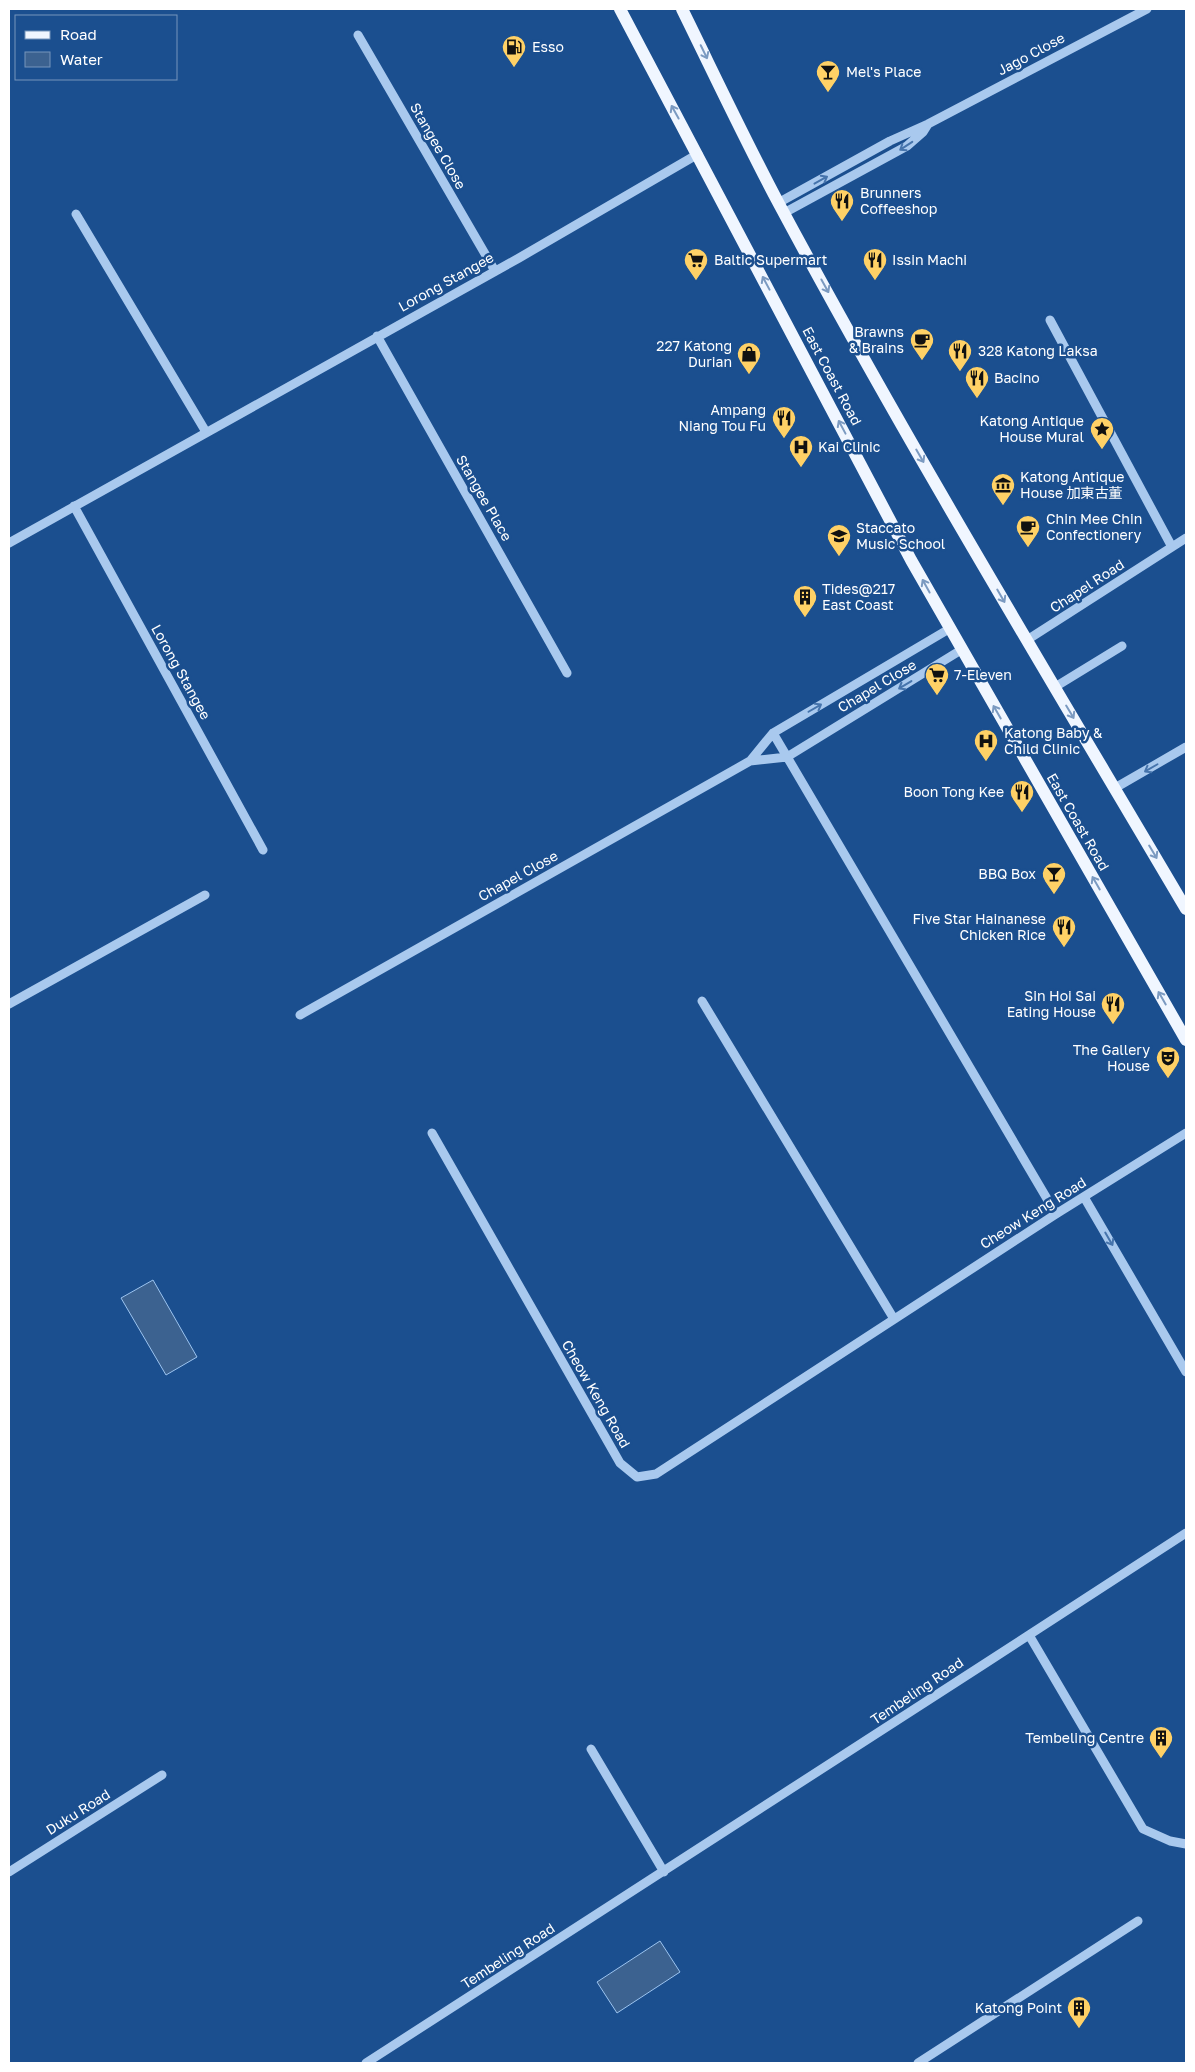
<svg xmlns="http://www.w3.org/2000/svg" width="1195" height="2072" font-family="'Golos Text','Noto Sans SC',sans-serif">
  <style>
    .water { fill: #3c6290; stroke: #9cc4f0 }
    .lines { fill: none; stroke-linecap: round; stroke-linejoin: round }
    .minor { stroke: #a9c9ee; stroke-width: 9 }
    .major { stroke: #f0f6ff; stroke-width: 12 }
    .oneway { stroke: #7b9ac1 }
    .oneway2 { stroke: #4674ac }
    .labels { text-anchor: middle; stroke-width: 5; stroke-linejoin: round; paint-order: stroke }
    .poi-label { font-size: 14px; fill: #fff; stroke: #1b4f8f; text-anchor: start }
    .street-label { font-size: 14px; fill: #fff; stroke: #1b4f8f }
  </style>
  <rect width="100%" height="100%" fill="#1b4f8f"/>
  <path class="water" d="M153,1280l44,77 -31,18 -45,-77z
    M660,1941l20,31 -63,41 -20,-31z"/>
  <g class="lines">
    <path class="minor" d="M358,35l137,236
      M778,203l112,-62 38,-17 219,-115
      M784,213l123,-67 16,-14 5,-8
      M76,214l130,218
      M1050,320l122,227
      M377,336l190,337
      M74,506l189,344
      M9,543l510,-285 179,-104
      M1027,640l159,-102
      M1055,687l67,-41
      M773,733l283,481
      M750,761l37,-4 174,-107
      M1115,788l71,-41
      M702,1001l192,318
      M9,1004l196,-109
      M300,1015l450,-254 23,-28 176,-104
      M432,1133l188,330 17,14 19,-3 400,-260 130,-81
      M1084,1197l102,175
      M1029,1635l114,194 27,12 16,3
      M591,1749l73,123
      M9,1872l153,-97
      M366,2063c275,-175 547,-353 820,-530
      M918,2063l220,-142"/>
    <path class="major" d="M620,9l291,551 275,480
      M682,9c32,65 63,131 97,195 128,239 269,471 407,705"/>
  </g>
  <defs><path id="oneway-shaft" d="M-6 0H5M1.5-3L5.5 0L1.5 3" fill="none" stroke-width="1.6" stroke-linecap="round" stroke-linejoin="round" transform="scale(1.25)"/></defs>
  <g class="oneway">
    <use href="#oneway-shaft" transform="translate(704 52) rotate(64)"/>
    <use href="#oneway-shaft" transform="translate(675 112) rotate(-119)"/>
    <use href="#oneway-shaft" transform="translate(766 283) rotate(-118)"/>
    <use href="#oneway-shaft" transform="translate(825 286) rotate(61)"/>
    <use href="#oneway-shaft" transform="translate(842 427) rotate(-118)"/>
    <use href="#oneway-shaft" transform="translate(920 456) rotate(60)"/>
    <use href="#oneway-shaft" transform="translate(926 586) rotate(-119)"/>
    <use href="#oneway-shaft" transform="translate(1001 596) rotate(60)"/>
    <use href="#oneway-shaft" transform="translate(997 712) rotate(-120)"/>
    <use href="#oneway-shaft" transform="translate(1070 712) rotate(59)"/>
    <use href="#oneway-shaft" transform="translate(1153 852) rotate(59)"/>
    <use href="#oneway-shaft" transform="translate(1096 883) rotate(-120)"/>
    <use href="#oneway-shaft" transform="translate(1162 998) rotate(-120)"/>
  </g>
  <g class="oneway2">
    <use href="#oneway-shaft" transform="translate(906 146) rotate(147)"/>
    <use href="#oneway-shaft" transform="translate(821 180) rotate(-29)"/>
    <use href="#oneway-shaft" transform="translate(905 685) rotate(149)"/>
    <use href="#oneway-shaft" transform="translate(815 708) rotate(-30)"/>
    <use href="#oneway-shaft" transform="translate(1151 768) rotate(150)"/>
    <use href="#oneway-shaft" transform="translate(1109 1239) rotate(60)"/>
  </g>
  <defs>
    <g id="fuel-pin" transform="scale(1.25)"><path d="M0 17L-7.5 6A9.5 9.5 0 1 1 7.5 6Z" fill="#ffd166" stroke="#1b4f8f"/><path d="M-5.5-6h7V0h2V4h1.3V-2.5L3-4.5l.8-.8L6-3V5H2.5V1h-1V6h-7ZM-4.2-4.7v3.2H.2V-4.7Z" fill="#111"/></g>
    <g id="bar-pin" transform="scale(1.25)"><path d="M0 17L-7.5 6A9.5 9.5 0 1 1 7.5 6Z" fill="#ffd166" stroke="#1b4f8f"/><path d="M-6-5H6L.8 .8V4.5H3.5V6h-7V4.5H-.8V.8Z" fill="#111"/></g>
    <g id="restaurant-pin" transform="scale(1.25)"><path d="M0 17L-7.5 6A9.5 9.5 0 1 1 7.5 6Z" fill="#ffd166" stroke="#1b4f8f"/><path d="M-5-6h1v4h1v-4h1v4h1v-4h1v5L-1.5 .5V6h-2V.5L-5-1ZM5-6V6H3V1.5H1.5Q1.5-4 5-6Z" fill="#111"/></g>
    <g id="supermarket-pin" transform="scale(1.25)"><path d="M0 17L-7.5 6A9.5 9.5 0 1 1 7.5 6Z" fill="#ffd166" stroke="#1b4f8f"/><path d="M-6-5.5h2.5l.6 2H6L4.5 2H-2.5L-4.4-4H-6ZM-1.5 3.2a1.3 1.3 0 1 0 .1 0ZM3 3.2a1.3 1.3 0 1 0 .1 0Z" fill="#111"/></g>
    <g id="cafe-pin" transform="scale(1.25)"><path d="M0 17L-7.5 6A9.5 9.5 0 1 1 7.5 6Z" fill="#ffd166" stroke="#1b4f8f"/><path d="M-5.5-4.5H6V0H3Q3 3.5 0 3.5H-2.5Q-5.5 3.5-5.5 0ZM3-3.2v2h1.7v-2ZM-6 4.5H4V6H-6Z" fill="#111"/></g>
    <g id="shop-pin" transform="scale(1.25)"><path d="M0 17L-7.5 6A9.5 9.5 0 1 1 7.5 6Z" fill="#ffd166" stroke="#1b4f8f"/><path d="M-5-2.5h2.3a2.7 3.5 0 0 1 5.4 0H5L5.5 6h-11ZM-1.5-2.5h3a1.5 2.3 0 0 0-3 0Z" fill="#111"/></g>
    <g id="sight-pin" transform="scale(1.25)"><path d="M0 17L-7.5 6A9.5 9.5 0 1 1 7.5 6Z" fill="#ffd166" stroke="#1b4f8f"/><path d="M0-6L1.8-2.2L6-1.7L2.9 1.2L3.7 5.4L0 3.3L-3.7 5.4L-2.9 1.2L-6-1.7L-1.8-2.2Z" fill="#111"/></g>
    <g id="hospital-pin" transform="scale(1.25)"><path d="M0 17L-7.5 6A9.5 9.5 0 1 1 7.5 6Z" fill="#ffd166" stroke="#1b4f8f"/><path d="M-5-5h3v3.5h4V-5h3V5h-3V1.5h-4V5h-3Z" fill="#111"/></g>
    <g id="museum-pin" transform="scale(1.25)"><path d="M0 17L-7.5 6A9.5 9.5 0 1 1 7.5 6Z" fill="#ffd166" stroke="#1b4f8f"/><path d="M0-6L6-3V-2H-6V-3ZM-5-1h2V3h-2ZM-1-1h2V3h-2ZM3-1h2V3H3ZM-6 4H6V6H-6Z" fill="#111"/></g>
    <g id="school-pin" transform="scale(1.25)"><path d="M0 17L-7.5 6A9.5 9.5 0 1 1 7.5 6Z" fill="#ffd166" stroke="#1b4f8f"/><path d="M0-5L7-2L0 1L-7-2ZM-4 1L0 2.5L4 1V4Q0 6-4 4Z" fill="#111"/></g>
    <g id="building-pin" transform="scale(1.25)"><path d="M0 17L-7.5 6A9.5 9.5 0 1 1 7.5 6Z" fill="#ffd166" stroke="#1b4f8f"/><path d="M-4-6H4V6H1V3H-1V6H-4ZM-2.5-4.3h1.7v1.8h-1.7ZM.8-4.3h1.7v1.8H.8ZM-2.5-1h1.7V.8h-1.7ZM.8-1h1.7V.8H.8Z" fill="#111"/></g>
    <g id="theatre-pin" transform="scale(1.25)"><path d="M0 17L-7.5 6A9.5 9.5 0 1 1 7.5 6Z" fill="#ffd166" stroke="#1b4f8f"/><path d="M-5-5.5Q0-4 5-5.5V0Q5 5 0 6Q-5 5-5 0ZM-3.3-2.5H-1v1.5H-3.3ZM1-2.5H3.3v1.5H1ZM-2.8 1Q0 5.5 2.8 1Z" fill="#111"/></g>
  </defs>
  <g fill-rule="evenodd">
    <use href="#fuel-pin" x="514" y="47"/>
    <use href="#bar-pin" x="828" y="72"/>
    <use href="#restaurant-pin" x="842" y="201"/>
    <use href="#supermarket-pin" x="696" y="260"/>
    <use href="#restaurant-pin" x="875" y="260"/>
    <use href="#cafe-pin" x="922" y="340"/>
    <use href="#restaurant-pin" x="960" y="351"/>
    <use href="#shop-pin" x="749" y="354"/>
    <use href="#restaurant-pin" x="977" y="378"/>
    <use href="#restaurant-pin" x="784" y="418"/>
    <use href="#sight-pin" x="1102" y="429"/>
    <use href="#hospital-pin" x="801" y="447"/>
    <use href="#museum-pin" x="1003" y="485"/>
    <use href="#cafe-pin" x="1028" y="527"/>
    <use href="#school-pin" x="839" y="536"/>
    <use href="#building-pin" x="805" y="597"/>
    <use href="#supermarket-pin" x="937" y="675"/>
    <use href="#hospital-pin" x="986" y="741"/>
    <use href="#restaurant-pin" x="1022" y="792"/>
    <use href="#bar-pin" x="1054" y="874"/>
    <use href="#restaurant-pin" x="1064" y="927"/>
    <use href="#restaurant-pin" x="1113" y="1004"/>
    <use href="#theatre-pin" x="1168" y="1058"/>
    <use href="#building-pin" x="1161" y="1738"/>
    <use href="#building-pin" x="1079" y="2008"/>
  </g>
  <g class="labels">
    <g class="poi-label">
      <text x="532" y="52">Esso</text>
      <text x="846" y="77">Mel's Place</text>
      <text x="860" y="198">Brunners<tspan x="860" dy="16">Coffeeshop</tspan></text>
      <text x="714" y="265">Baltic Supermart</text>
      <text x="892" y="265">Issin Machi</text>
      <text x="904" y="337" text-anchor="end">Brawns<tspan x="904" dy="16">&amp; Brains</tspan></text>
      <text x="732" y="351" text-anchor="end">227 Katong<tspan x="732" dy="16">Durian</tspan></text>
      <text x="978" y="356">328 Katong Laksa</text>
      <text x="994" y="383">Bacino</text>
      <text x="766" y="415" text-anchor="end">Ampang<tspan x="766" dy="16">Niang Tou Fu</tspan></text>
      <text x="1084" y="426" text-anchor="end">Katong Antique<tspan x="1084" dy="16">House Mural</tspan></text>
      <text x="818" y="452">Kai Clinic</text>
      <text x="1020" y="482">Katong Antique<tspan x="1020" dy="16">House 加東古董</tspan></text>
      <text x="1046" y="524">Chin Mee Chin<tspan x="1046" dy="16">Confectionery</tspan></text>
      <text x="856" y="533">Staccato<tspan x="856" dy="16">Music School</tspan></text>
      <text x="822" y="594">Tides@217<tspan x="822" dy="16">East Coast</tspan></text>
      <text x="954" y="680">7-Eleven</text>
      <text x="1004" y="738">Katong Baby &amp;<tspan x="1004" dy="16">Child Clinic</tspan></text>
      <text x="1004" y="797" text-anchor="end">Boon Tong Kee</text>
      <text x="1036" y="879" text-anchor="end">BBQ Box</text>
      <text x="1046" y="924" text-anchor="end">Five Star Hainanese<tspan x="1046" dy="16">Chicken Rice</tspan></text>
      <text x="1096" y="1001" text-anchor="end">Sin Hoi Sai<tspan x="1096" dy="16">Eating House</tspan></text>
      <text x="1150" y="1055" text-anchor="end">The Gallery<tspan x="1150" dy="16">House</tspan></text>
      <text x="1144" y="1743" text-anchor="end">Tembeling Centre</text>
      <text x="1062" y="2013" text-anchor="end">Katong Point</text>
    </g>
    <g class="street-label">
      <text transform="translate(1031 54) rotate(-28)" y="5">Jago Close</text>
      <text transform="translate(438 146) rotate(60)" y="5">Stangee Close</text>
      <text transform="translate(446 282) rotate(-29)" y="5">Lorong Stangee</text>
      <text transform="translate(832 376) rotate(62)" y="5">East Coast Road</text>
      <text transform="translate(484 498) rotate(60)" y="5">Stangee Place</text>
      <text transform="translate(1087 586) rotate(-33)" y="5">Chapel Road</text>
      <text transform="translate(181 672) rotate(61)" y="5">Lorong Stangee</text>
      <text transform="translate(877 686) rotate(-31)" y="5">Chapel Close</text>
      <text transform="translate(1078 822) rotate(60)" y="5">East Coast Road</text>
      <text transform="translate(518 876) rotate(-29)" y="5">Chapel Close</text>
      <text transform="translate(1033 1213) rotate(-32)" y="5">Cheow Keng Road</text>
      <text transform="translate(596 1394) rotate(60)" y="5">Cheow Keng Road</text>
      <text transform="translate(917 1691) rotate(-34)" y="5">Tembeling Road</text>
      <text transform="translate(78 1812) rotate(-32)" y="5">Duku Road</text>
      <text transform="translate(508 1956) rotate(-33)" y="5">Tembeling Road</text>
    </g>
  </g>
  <rect width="1195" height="2072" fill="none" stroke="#ffffff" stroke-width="20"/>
  <rect x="15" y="15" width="162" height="65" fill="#1b4f8f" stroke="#7695bc"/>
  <rect x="25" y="31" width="25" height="8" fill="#f0f6ff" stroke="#7695bc"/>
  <text x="60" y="40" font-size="15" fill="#ffffff">Road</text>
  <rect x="25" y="52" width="25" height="15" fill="#3c6290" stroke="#7695bc"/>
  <text x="60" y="65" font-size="15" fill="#ffffff">Water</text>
</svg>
